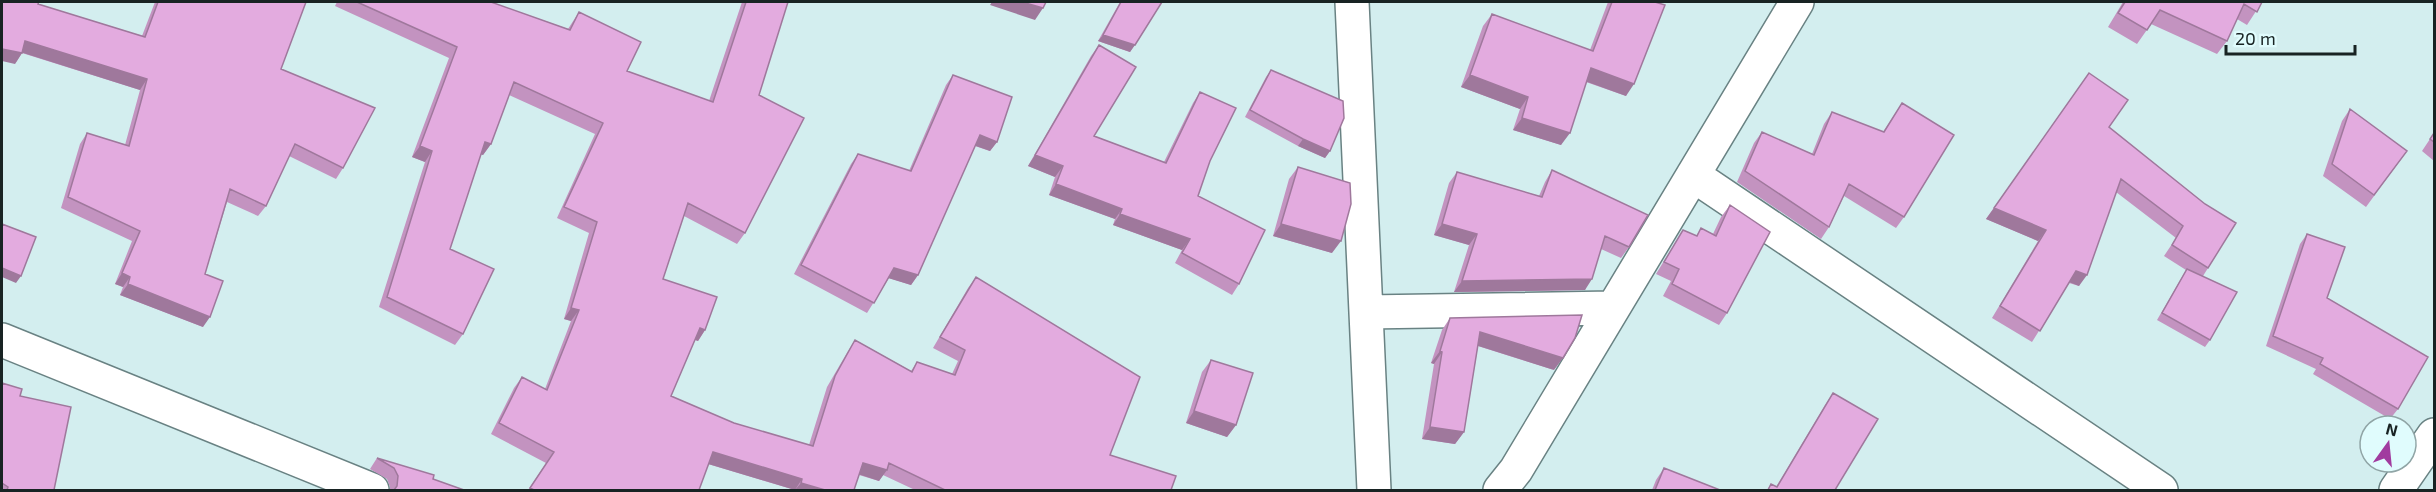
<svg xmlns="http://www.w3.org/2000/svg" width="2436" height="492" font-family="'Exo 2',sans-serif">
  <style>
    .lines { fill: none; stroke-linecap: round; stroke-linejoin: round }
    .street-casing { stroke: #698283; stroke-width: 36 }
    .street { stroke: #fff; stroke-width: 33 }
    .wall { fill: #c393c0 }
    .shaded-wall { fill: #9f789c }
    .building { fill: #e3abdf; stroke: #9f789c; stroke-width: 1.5 }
  </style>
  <rect width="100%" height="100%" fill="#d3eeef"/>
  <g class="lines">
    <g class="street-casing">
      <path id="street" d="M1352,2l22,488
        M1693,175l468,315
        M1366,312l247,-4
        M2,340l370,150
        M1500,490l16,-20 281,-468
        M2396,490l38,-55"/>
    </g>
    <use href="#street" class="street"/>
  </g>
  <path class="wall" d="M155,2h151l-25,67 62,99 -7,11 -47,-23 -23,50 -8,10 -31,-14 -22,72 -2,53 -83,-32 3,-8 -8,-3 17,-43 -71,-33 19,-64 7,-11 38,12 15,-55 -118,-37 -7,11 23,-60 104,32z
    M337,2h154l77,27 11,-17 48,59 82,30 33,-99h46l-29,93 -14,138 -8,11 -53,-28 -21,63 42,51 -7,11 -3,-1 -24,56 63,27 75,22 18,-58 21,-36 7,-11 56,31 6,-9 35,12 6,-13 -25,-13 35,-60 8,-11 134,178 61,35h-256l-32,-15 -4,6 -20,-6 -5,15h-60h1l-87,-26 -9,26h-171l18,-27 -55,-29 23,-46 8,-11 23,12 26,-68 -7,-2 25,-86 -32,-15 38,-84 -86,-39 -18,49 -8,11 -2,-1 -31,95 13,85 -8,11 -76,-38 46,-145 -13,-5 37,-99 -114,-52z
    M1120,2h42l-32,50 -32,-11z
    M1608,2h47l-29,94 -40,-14 -25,63 -48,-15 7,-21 -59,-22 22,-61 9,-12 98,36z
    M2123,2h139l-15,23 -10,-6 -10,22 -10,13 -66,-30 -14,20 -29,-17z
    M1099,45l-5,91 70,26 29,-59 7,-11 10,69 -12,35 41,88 -7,11 -57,-32 7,-13 -69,-25 2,-6 -66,-24 6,-18 -27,-11 63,-110z
    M1271,70l59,81 -5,7 -27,-12 -53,-29 21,-40z
    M2089,73l20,54 96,77 3,64 -5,8 7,64 -5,7 -48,-27 29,-50 -22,-14 12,-18 -60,-46 -37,94 -10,-3 -37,59 -40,-24 46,-77 -52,-22z
    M953,75l44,67 -7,9 -15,-5 -57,129 -7,10 -22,-7 -22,35 -73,-39 57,-110 7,-10 51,17 37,-86z
    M1902,103l2,114 -8,11 -52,-32 -15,31 -8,12 -84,-57 17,-39 8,-11 50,22 12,-30 8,-12 51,20z
    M2350,109l57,42 -41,56 -43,-31 19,-55z
    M2434,133v28l-12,-10z
    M1298,167l34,86 -59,-17 16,-57z
    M1552,170l77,77 -8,11 -20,-9 -16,41 -131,2 15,-47 -35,-10 15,-52 8,-11 82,24 6,-14z
    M1730,205l-3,108 -8,12 -56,-29 8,-15 -15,-7 27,-44 13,6 5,-8 12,6 8,-17z
    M2307,234l20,64 71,111 -8,10 -77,-45 3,-5 -50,-23 34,-102z
    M1450,318l104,52 -76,-24 -14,86 -9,12 -33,-5 12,-75 -3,-1 11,-33z
    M1211,360l25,65 -9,12 -41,-14 16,-51z
    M2,383l18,13 34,94h-52z
    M1833,393l2,97h-68l4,-6 5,3 49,-82z
    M377,458l56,21 31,11h-74v-3l-3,-8 -17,-10z
    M1664,468l56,22h-68l4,-10z"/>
  <path class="shaded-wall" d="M992,2h30l21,6 -8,12 -45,-15z
    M1103,35l32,10 -5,7 -32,-11z
    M25,41l122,38 -7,11 -123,-39z
    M2,49l20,4 -7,11 -13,-3z
    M1591,68l43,16 -8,12 -44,-16z
    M1470,75l58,22 -8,12 -59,-22z
    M1522,118l48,15 -9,12 -48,-15z
    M980,135l17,7 -7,9 -17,-6z
    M1303,139l27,12 -5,7 -27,-12z
    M485,142l6,2 -8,11 -6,-2z
    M420,146l12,5 -7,11 -13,-5z
    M1035,155l28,11 -8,11 -27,-11z
    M1056,184l66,25 -7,10 -66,-24z
    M1994,208l52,22 -8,11 -52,-22z
    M1120,214l70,25 -8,11 -69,-25z
    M1281,224l60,17 -9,12 -59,-17z
    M1442,224l35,10 -8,11 -35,-10z
    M2,268l19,8 -5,7 -14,-6z
    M894,268l24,7 -7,10 -23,-7z
    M2076,271l11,4 -8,11 -10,-4z
    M122,273l8,4 -7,10 -8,-3z
    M1592,279l-7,11 -131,2 8,-11z
    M128,284l82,33 -7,10 -83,-32z
    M571,308l8,2 -8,11 -7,-2z
    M700,328l5,2 -7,11 -5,-2z
    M1480,332l83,26 -9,12 -82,-26z
    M1440,351l2,1 -8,12 -3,-1z
    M1194,411l42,14 -9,12 -41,-14z
    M1430,427l34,5 -9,12 -33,-5z
    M713,452l89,27 -7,11 -90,-27z
    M863,463l24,7 -8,11 -24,-8z
    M801,483l24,7h-30z"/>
  <path class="building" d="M2,2h37l-1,2 107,33 13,-35h148l-25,67 94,39 -32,60 -48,-24 -29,62 -36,-17 -25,85 18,7 -13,36 -82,-33 2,-7 -8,-4 18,-42 -72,-34 19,-64 42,13 18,-67 -122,-38 -3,12 -20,-4z
    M357,2h134l79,28 9,-18 62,30 -14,29 86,31 33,-100h42l-29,93 45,23 -59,115 -57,-30 -25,76 54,18 -12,33 -5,-2 -29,68 63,27 79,23 22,-70 20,-36 57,32 5,-10 38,13 10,-25 -25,-13 36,-60 164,100 -30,78 66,21 -5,14h-226l-56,-27 -2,7 -24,-7 -9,27h-29l-24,-7 1,-4 -89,-27 -14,38h-165l-4,-2 24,-36 -55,-29 23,-46 25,13 32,-80 -8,-2 26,-86 -33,-15 39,-84 -89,-41 -23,62 -6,-2 -35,107 44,20 -31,65 -76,-37 45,-146 -12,-5 37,-99z
    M1022,2h24l-3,6z
    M1121,2h41l-27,43 -32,-10z
    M1612,2h43l10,3 -31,79 -43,-16 -21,65 -48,-15 6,-21 -58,-22 22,-61 101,37z
    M2125,2h137l-5,10 -13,-8 -17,37 -67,-31 -13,20 -29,-17z
    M1099,45l37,22 -42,69 72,27 34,-71 36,16 -26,53 -12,35 67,34 -26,54 -57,-31 8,-14 -70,-25 2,-5 -66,-25 7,-18 -28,-11z
    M1271,70l72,31 1,17 -14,33 -27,-12 -53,-29z
    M2089,73l39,27 -19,27 96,77 31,19 -28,45 -36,-23 11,-19 -62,-47 -34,96 -11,-4 -36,60 -40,-25 46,-76 -52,-22z
    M953,75l59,22 -15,45 -17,-7 -62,140 -24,-7 -20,35 -73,-38 57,-111 53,17z
    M1902,103l52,32 -50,82 -55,-33 -20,43 -84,-56 17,-39 52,23 18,-43 52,20z
    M2350,109l57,42 -33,44 -42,-31z
    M2434,133v9l-4,-3z
    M1298,167l52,16 1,21 -10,37 -60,-17z
    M1552,170l96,45 -19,32 -24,-11 -13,43 -130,2 15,-47 -35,-10 15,-52 85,25z
    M1730,205l40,27 -43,81 -55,-29 7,-15 -15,-7 19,-32 14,6 4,-8 15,8z
    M2,224l34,13 -15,39 -19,-8z
    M2307,234l38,13 -18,51 101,59 -30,52 -78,-45 3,-6 -50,-22z
    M2187,269l50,23 -27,48 -48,-27z
    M1582,315l-7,23 -12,20 -83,-26 -16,100 -34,-5 12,-75 -2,-1 10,-33z
    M1211,360l42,13 -17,52 -42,-14z
    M2,383l20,6 -2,7 51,11 -17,83h-47l1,-3 -6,-4z
    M1833,393l45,26 -43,71h-67l3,-6 6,3z
    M377,458l57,17 -1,4 31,11h-70l3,-4 1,-10 -4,-8z
    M1664,468l56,22h-65z"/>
  <rect width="2436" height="492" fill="none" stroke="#182323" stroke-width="6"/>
  <g transform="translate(2388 444) rotate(15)"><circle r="28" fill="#e0fcfd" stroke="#90a5a6" stroke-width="1.5"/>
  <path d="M0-4.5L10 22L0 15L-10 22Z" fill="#a13b9f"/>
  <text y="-9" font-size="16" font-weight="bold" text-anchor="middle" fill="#182323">N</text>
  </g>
  <path d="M2226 45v9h129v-9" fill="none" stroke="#182323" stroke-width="3"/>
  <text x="2235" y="45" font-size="18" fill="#182323" stroke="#e0fcfd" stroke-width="4.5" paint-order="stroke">20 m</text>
</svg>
